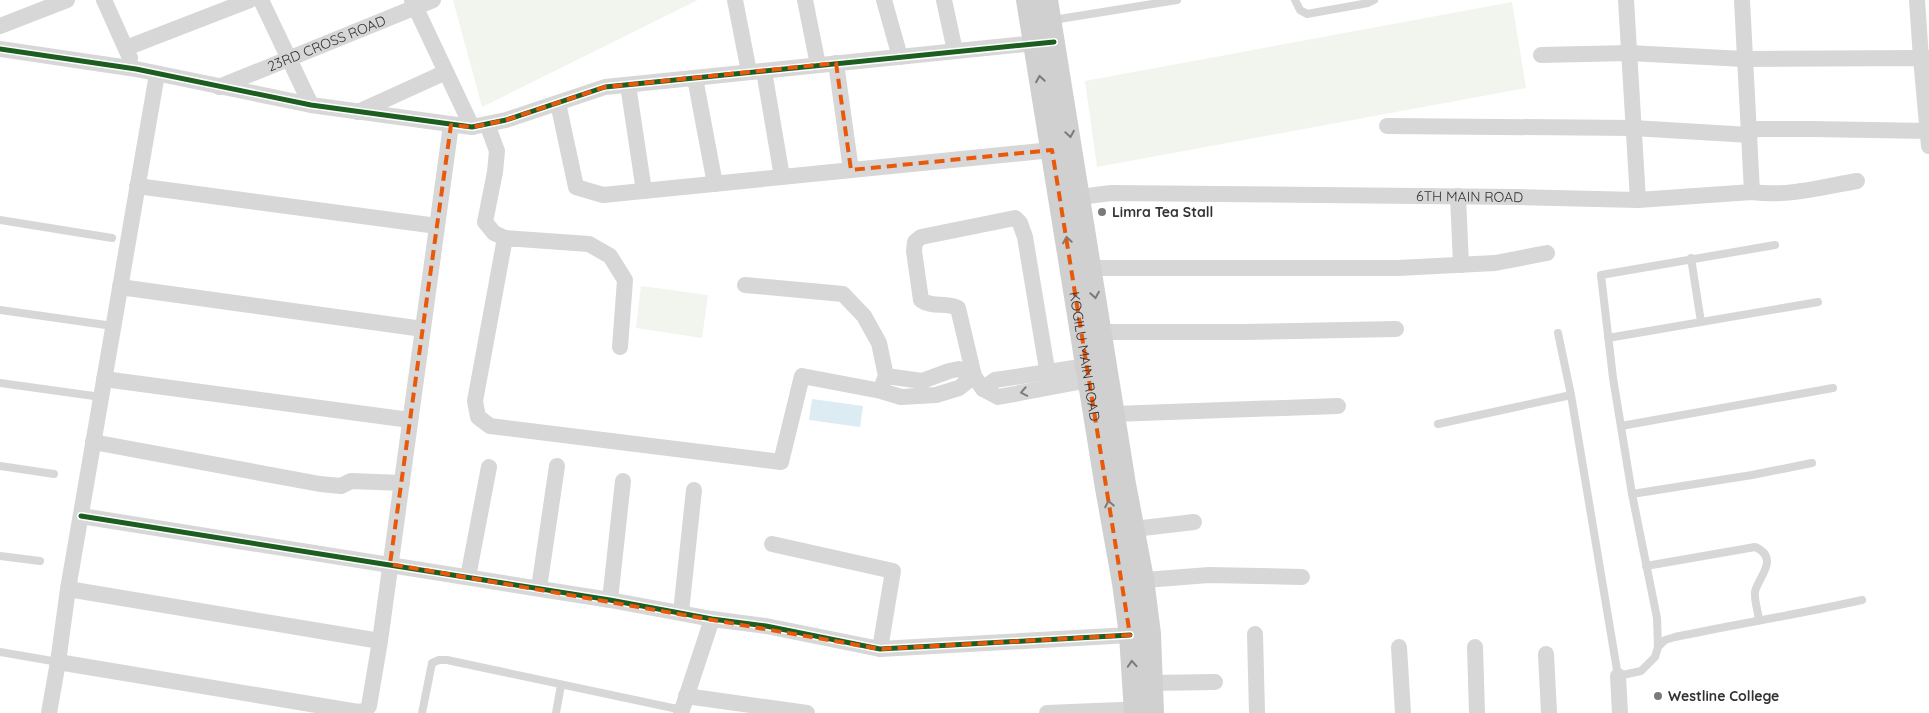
<svg xmlns="http://www.w3.org/2000/svg" width="1929" height="713" font-family="Quicksand,sans-serif">
  <style>
    .green { fill: #f1f5ed }
    .water { fill: #ddebf3 }
    .lines { fill: none; stroke-linecap: round; stroke-linejoin: round }
    .lane { stroke: #d7d7d7; stroke-width: 8 }
    .street { stroke: #d7d7d7; stroke-width: 16 }
    .secondary { stroke: #d0d0d0; stroke-width: 22 }
    .cycleway-casing { stroke: #fff; stroke-width: 8 }
    .cycleway { stroke: #1b5e20; stroke-width: 5 }
    .oneway { stroke: #7a7a7a }
    .oneway2 { stroke: #7d7d7d }
    .marked { fill: none; stroke: #e8590c; stroke-width: 4; stroke-dasharray: 10 6; stroke-linejoin: round }
    .poi-dot { fill: #7a7a7a; stroke: #fff; stroke-width: 2 }
    .labels { text-anchor: middle; stroke-width: 5; stroke-linejoin: round; paint-order: stroke }
    .street-label { font-size: 14px; fill: #333; stroke: #fff }
    .poi-label { font-size: 14px; font-weight: bold; fill: #333; stroke: #fff; text-anchor: start }
  </style>
  <rect width="100%" height="100%" fill="#fff"/>
  <path class="green" d="M453,0h245l-216,107z
    M1512,2l14,86 -429,79 -12,-86z
    M641,286l67,9 -6,43 -66,-10z"/>
  <path class="water" d="M812,399l51,7 -3,21 -51,-7z"/>
  <g class="lines">
    <path class="lane" d="M1295,0l5,10 7,4 61,-11 6,-3
      M1053,20l124,-20
      M0,220l112,18
      M1691,258l10,64
      M0,310l113,16
      M1558,333l13,62 47,281 23,-5 14,-14 3,-10 -1,-29 -25,-124 -19,-116 -12,-103 174,-30
      M1608,338l210,-36
      M0,383l101,14
      M1438,424l133,-29
      M1621,426l212,-38
      M0,466l54,8
      M1632,494l120,-19 60,-12
      M0,556l40,5
      M1646,566l109,-19c26,11 2,32 0,45 -1,8 3,19 4,28
      M1658,647l7,-7 10,-3c62,-13 125,-23 187,-37
      M0,652l58,10
      M422,713l10,-50 7,-3h8l235,50
      M556,713l5,-28"/>
    <g class="street">
      <path d="M104,0l26,58"/>
      <path d="M261,0l50,105"/>
      <path d="M412,0l60,127"/>
      <path d="M735,0l14,72"/>
      <path d="M805,0l13,65"/>
      <path d="M884,0l16,57"/>
      <path d="M944,0l11,51"/>
      <path d="M1626,0l12,200"/>
      <path d="M1742,0l10,192"/>
      <path d="M1917,0l4,58h8"/>
      <path d="M0,26l67,-26"/>
      <path d="M126,48l124,-48"/>
      <path d="M0,49l136,20 175,36 161,22 34,-7 99,-33 440,-45"/>
      <path d="M1541,55l88,-2 115,6 177,-1 8,88"/>
      <path d="M836,63l15,107"/>
      <path d="M764,71l18,106"/>
      <path d="M695,78l20,106"/>
      <path d="M628,85l16,106"/>
      <path id="s1" d="M219,87l214,-87"/>
      <path d="M558,103l18,84 27,8 449,-45"/>
      <path d="M358,112l88,-40"/>
      <path d="M487,124l10,27 -2,21 -10,50 9,11 11,5"/>
      <path d="M1387,126l246,2 117,7"/>
      <path d="M1749,129h62l118,2"/>
      <path d="M137,186l300,40"/>
      <path d="M1458,196l3,69"/>
      <path id="s2" d="M1080,197l31,-4 406,4 121,3 114,-8c35,5 70,-5 105,-11"/>
      <path d="M1080,268h318l97,-5 52,-10"/>
      <path d="M745,285l98,9 21,22 15,27 7,33 -4,10"/>
      <path d="M120,287l303,42"/>
      <path d="M1101,332h141l154,-3"/>
      <path d="M620,347l5,-67 -15,-24 -21,-12 -84,-6 -30,163 3,16 12,9 291,36 21,-86 79,15 20,6 35,-2 23,-7 15,-12 -15,-7 -10,2 -27,10 -36,-5"/>
      <path d="M104,379l306,41"/>
      <path d="M1050,387l-25,-150 -5,-14 -5,-5 -94,19 -6,5 -1,9 7,49c11,8 25,2 37,8l16,68 9,13 15,8 91,-17"/>
      <path d="M983,389l12,-9 92,-14"/>
      <path d="M1114,414l224,-8"/>
      <path d="M93,442l227,42 21,2 10,-5 51,2"/>
      <path d="M81,516l529,84 102,19 54,7 114,23 250,-14"/>
      <path d="M1134,529l60,-7"/>
      <path d="M772,544l121,27 -13,78"/>
      <path d="M468,577l21,-110"/>
      <path d="M1132,581l77,-6 93,2"/>
      <path d="M539,588l18,-122"/>
      <path d="M68,589l312,52"/>
      <path d="M610,600l13,-119"/>
      <path d="M681,612l13,-122"/>
      <path d="M1255,634l2,79"/>
      <path d="M1399,647l4,66"/>
      <path d="M1475,647l2,66"/>
      <path d="M1546,654l3,59"/>
      <path d="M58,662l300,50 7,-1 4,-5 11,-65 71,-516"/>
      <path d="M1618,676l2,37"/>
      <path d="M1152,683l63,-1"/>
      <path d="M686,696l121,17"/>
      <path d="M49,713l9,-51 10,-73 89,-515"/>
      <path d="M681,713l31,-94"/>
      <path d="M1047,713l98,-4"/>
    </g>
    <g class="secondary">
      <path id="s3" d="M1027,0l79,488 17,95 7,52 5,78"/>
      <path d="M1047,0l78,484 18,95 7,55 3,79"/>
    </g>
    <g class="cycleway-casing">
      <path id="cycleway" d="M0,49l136,20 175,36 161,22 34,-7 99,-33 449,-45
        M81,516l529,84 102,19 54,7 114,23 250,-14"/>
    </g>
    <use href="#cycleway" class="cycleway"/>
  </g>
  <defs><path id="oneway-chevron" d="M-2-3.5L2.5 0L-2 3.5" fill="none" stroke-width="1.6" stroke-linecap="round" stroke-linejoin="round" transform="scale(1.25)"/></defs>
  <g class="oneway">
    <use href="#oneway-chevron" transform="translate(1040 79) rotate(-99)"/>
    <use href="#oneway-chevron" transform="translate(1070 134) rotate(81)"/>
    <use href="#oneway-chevron" transform="translate(1067 240) rotate(-99)"/>
    <use href="#oneway-chevron" transform="translate(1095 295) rotate(81)"/>
    <use href="#oneway-chevron" transform="translate(1109 504) rotate(-101)"/>
    <use href="#oneway-chevron" transform="translate(1132 664) rotate(-94)"/>
  </g>
  <use class="oneway2" href="#oneway-chevron" transform="translate(1024 392) rotate(169)"/>
  <path class="marked" d="M836,63l15,107 201,-20 78,485 -250,14 -490,-85 61,-439 21,2 34,-7 99,-33z"/>
  <g class="poi-dot">
    <circle cx="1102" cy="212" r="5"/>
    <circle cx="1658" cy="696" r="5"/>
  </g>
  <g class="labels">
    <g class="street-label">
      <text dy="5" stroke="none"><textPath href="#s1" startOffset="116">23RD CROSS ROAD</textPath></text>
      <text dy="5" stroke="none"><textPath href="#s2" startOffset="390">6TH MAIN ROAD</textPath></text>
      <text dy="5" stroke="none"><textPath href="#s3" startOffset="361">KOGILU MAIN ROAD</textPath></text>
    </g>
    <g class="poi-label">
      <text x="1112" y="217">Limra Tea Stall</text>
      <text x="1668" y="701">Westline College</text>
    </g>
  </g>
</svg>
